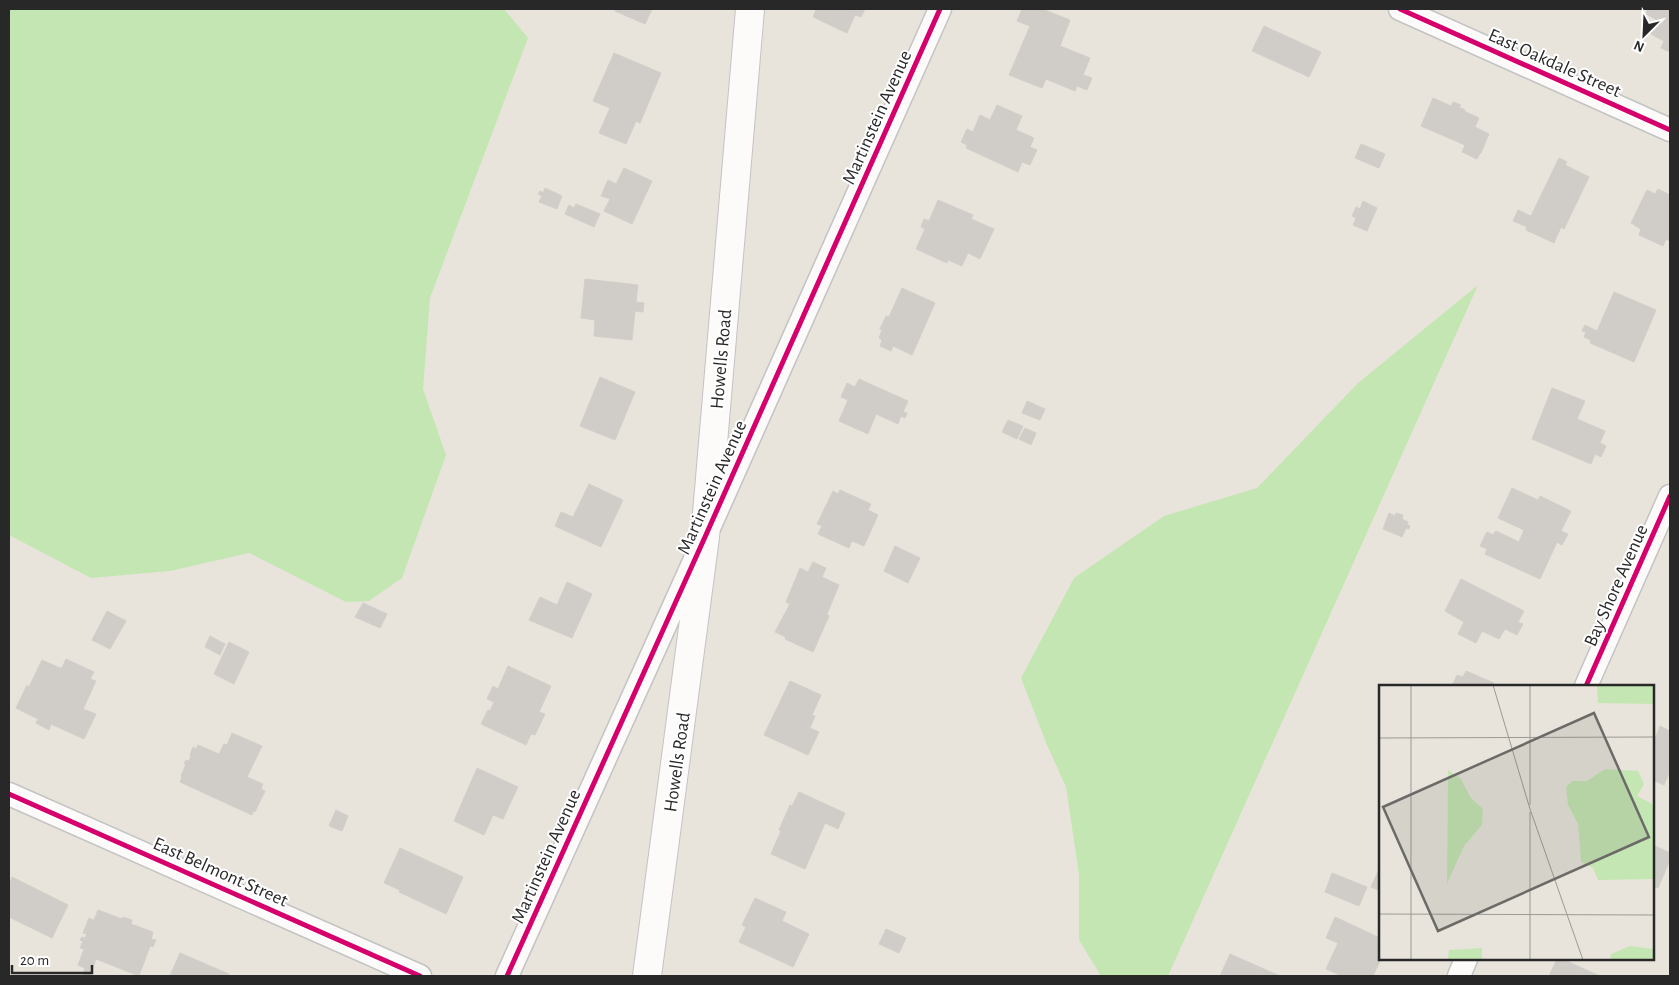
<svg xmlns="http://www.w3.org/2000/svg" width="1679" height="985" font-family="'Alegreya Sans',sans-serif">
  <style>
    .green { fill: #c4e6b2 }
    .building { fill: #d0cdc8; stroke: #d2cfc9 }
    .lines { fill: none; stroke-linecap: round; stroke-linejoin: round }
    .street-casing { stroke: #c4c3c3; stroke-width: 25 }
    .secondary-casing { stroke: #c4c3c3; stroke-width: 30 }
    .street { stroke: #fcfbfa; stroke-width: 22 }
    .secondary { stroke: #fcfbfa; stroke-width: 28 }
    .cycleway-casing { stroke: #fff; stroke-width: 8 }
    .cycleway { stroke: #d6006c; stroke-width: 5 }
    .labels { text-anchor: middle; stroke-width: 4; stroke-linejoin: round; paint-order: stroke }
    .street-label { font-size: 19px; fill: #282828; stroke: #fff }
    .inset-road { fill: none; stroke: #9b9994; stroke-width: 1 }
    .view { fill: #6b6a67; fill-opacity: 0.15; stroke: #6b6a67; stroke-width: 2.5 }
    .inset-edge { fill: none; stroke: #282828; stroke-width: 2.5 }
  </style>
  <rect width="100%" height="100%" fill="#e8e4dc"/>
  <path class="green" d="M9,9h495l24,29 -98,260 -7,91 23,66 -44,123 -33,23 -23,1 -97,-49 -79,18 -79,7 -82,-43z
    M1478,285l-310,691h-67l-22,-36v-65l-13,-88 -19,-42 -26,-67 53,-100 90,-62 93,-28 101,-105z"/>
  <path class="building" d="M616,9h36l-7,15 -30,-13z
    M813,9h52l-4,8 -6,-2 -8,18 -34,-16 3,-7z
    M1022,9h20l28,11 -10,26 30,12 -7,17 9,3 -5,12 -10,-4 -2,5 -29,-12 -4,9 -33,-13 21,-49 -13,-5z
    M1648,9h22v43l-9,-4 3,-7 -13,-7 6,-14 -11,-6z
    M1264,26l57,26 -12,25 -57,-26z
    M614,53l47,20 -21,50 -4,-2 -10,23 -27,-11 11,-25 -17,-7z
    M1433,98l18,8 2,-4 8,3 -2,2 6,3 -1,1 15,7 -4,9 14,7 -8,19h-1l-3,6 -15,-7 3,-7 -44,-19z
    M997,105l25,11 -6,14 18,8 -4,9 7,3 -7,15 -8,-3 -4,10 -52,-24 1,-3 -6,-3 6,-13 6,3 7,-17 10,5z
    M1361,144l24,10 -6,14 -24,-10z
    M1559,158l8,4 -2,3 24,12 -25,52 -3,-2 -7,16 -28,-13 1,-3 -14,-6 5,-11 13,6z
    M624,168l28,13 -20,43 -28,-13 6,-12 -9,-3 7,-16 8,4z
    M545,188l17,8 -5,13 -18,-7 3,-6 -4,-2 2,-3 3,2z
    M1658,189l12,6v46l-4,-2 -3,7 -24,-11 2,-6 -10,-6 16,-33 8,4z
    M938,200l35,15 -2,4 23,10 -14,30 -12,-6 -6,13 -14,-6 -1,3 -31,-14 9,-20 -4,-2 3,-8 5,2z
    M1363,201l14,7 -10,23 -14,-6 3,-7 -4,-2 4,-9 4,2z
    M576,204l24,10 -6,13 -29,-13 4,-9 5,3z
    M585,279l53,6 -2,17 8,1 -1,9 -8,-1 -3,29 -38,-4 1,-16 -14,-2z
    M902,288l33,15 -23,52 -19,-9 -2,5 -11,-5 2,-6 -3,-2 3,-8 -2,-1 6,-13 3,1z
    M1614,292l42,18 -22,52 -44,-19 1,-3 -7,-3 2,-5 -4,-1 3,-6 12,6z
    M600,377l35,15 -20,48 -35,-14z
    M859,379l49,22 -5,11 4,1 -2,5 -4,-2 -3,8 -22,-10 -8,20 -29,-13 9,-21 -7,-3 6,-14 8,4z
    M1552,388l33,13 -8,18 28,12 -5,12 6,3 -5,11 -6,-3 -4,10 -59,-25z
    M1027,401l18,8 -5,11 -18,-7z
    M1008,420l15,6 -6,13 -15,-7z
    M1025,428l11,5 -5,12 -12,-6z
    M589,484l34,16 -22,47 -46,-21 6,-14 12,5z
    M1512,488l26,12 2,-4 31,15 -10,20 7,3 -6,11 -5,-3 -17,37 -55,-25 2,-5 -7,-3 7,-14 6,3 3,-4 23,11 5,-12 -26,-12z
    M840,490l31,14 -3,6 10,5 -14,31 -12,-5 -3,7 -31,-14 4,-8 -5,-2 16,-33 5,3z
    M1389,513l6,3 1,-3 7,2 -1,4 6,3 -1,2 3,2 -1,3 -3,-1 -4,9 -19,-8z
    M895,546l25,12 -12,25 -24,-12z
    M813,562l13,6 -4,9 17,8 -12,29 2,2 -16,36 -28,-13 1,-2 -11,-5 15,-28 -4,-2 14,-34 8,4z
    M1461,579l63,32 -6,11 5,2 -6,11 -12,-6 -6,10 -17,-8 -6,12 -18,-9 6,-12 -19,-11z
    M567,582l25,12 -20,44 -43,-18 11,-23 17,8z
    M363,603l24,11 -7,14 -25,-11z
    M107,611l19,10 -16,28 -18,-9z
    M210,636l15,8 -5,11 -15,-8z
    M229,642l20,10 -15,32 -20,-10z
    M66,659l28,13 -4,7 6,2 -13,28 13,5 -12,25 -33,-15 -2,6 -13,-7 2,-4 -22,-11 11,-23 2,2 13,-27 18,8h2z
    M508,666l43,20 -12,26 6,2 -10,21 -4,-1 -5,11 -45,-21 7,-14 2,1 4,-9 -7,-3 6,-13 5,3z
    M1466,671l28,12 -1,3h-41l5,-11 6,2z
    M790,681l31,14 -9,20 3,1 -5,12 9,4 -11,23 -44,-20z
    M1660,726l10,5v40l-6,14 -11,-5v-37z
    M232,733l30,13 -15,31 16,7 -2,5 4,2 -10,21 -2,-1 -1,4 -72,-33 2,-5 -1,-1 5,-12h-2l2,-4 3,1 2,-5 -1,-1 3,-8 3,2 2,-4 21,9 5,-10 3,1z
    M477,768l41,19 -15,32 -10,-4 -9,20 -30,-14z
    M799,792l46,21 -7,16 -13,-6 -20,46 -34,-15 10,-23 -2,-1 11,-25 2,1z
    M336,810l12,6 -6,15 -13,-5z
    M1653,845l17,8v7l-12,28 -5,-2z
    M400,848l63,29 -17,37 -47,-22 1,-2 -16,-7z
    M1380,867v24l-9,-4z
    M1332,873l35,14 -8,19 -34,-14z
    M12,877l56,28 -16,33 -43,-21v-32z
    M755,898l31,14 -4,9 27,13 -16,33 -54,-25 7,-15 -4,-2z
    M98,910l24,9 1,-2 9,3 -1,4 22,8 -2,7 5,1 -3,7 -3,-1 -11,30 -43,-17 -6,17 -7,-2 2,-6 -7,-3 6,-16 -4,-1 3,-7 -3,-1 2,-3 3,1 2,-4 -4,-1 6,-15 5,2z
    M1335,917l45,21 1,21 -8,17h-31l-16,-7 12,-26 -12,-5z
    M886,929l20,9 -7,15 -20,-9z
    M180,953l49,21 -1,2h-58z
    M1230,954l50,22h-60z
    M1557,959h5l38,17h-51z"/>
  <g class="lines">
    <g class="street-casing">
      <path id="street" d="M1400,9l270,121
        M1586,686l84,-190
        M9,794l411,182
        M507,976l198,-439 235,-528
        M1459,976l7,-17"/>
    </g>
    <g class="secondary-casing">
      <path id="secondary" d="M647,976l58,-439 45,-528"/>
    </g>
    <use href="#street" class="street"/>
    <use href="#secondary" class="secondary"/>
    <g class="cycleway-casing">
      <path id="cycleway" d="M1400,9l270,121
        M1586,686l84,-190
        M9,794l411,182
        M507,976l198,-439 235,-528"/>
    </g>
    <use href="#cycleway" class="cycleway"/>
  </g>
  <g class="labels">
    <g class="street-label">
      <text transform="translate(1555 62) rotate(24)" y="7">East Oakdale Street</text>
      <text transform="translate(876 117) rotate(-66)" y="7">Martinstein Avenue</text>
      <text transform="translate(720 359) rotate(-85)" y="7">Howells Road</text>
      <text transform="translate(711 487) rotate(-66)" y="7">Martinstein Avenue</text>
      <text transform="translate(1615 585) rotate(-66)" y="7">Bay Shore Avenue</text>
      <text transform="translate(676 762) rotate(-82)" y="7">Howells Road</text>
      <text transform="translate(545 856) rotate(-66)" y="7">Martinstein Avenue</text>
      <text transform="translate(221 871) rotate(24)" y="7">East Belmont Street</text>
    </g>
  </g>
  <g transform="translate(1379 685)">
    <rect width="275" height="275" fill="#e8e4dc"/>
    <path d="M218,0h57v19l-56,-1zM226,84l33,2 6,13 -7,12 17,9v74l-56,1 -5,-12 -12,-6 -3,-38 -10,-19 -2,-18 6,-6h15zM69,85l13,9 10,19 12,11 -1,16 -18,21 -17,38zM251,261l23,3v11h-43l1,-6zM103,263v12h-34l1,-10z" fill="#c4e6b2"/>
    <path class="inset-road" d="M32,0v275M114,0l37,124 53,151M0,53l275,-1M151,120v-120M151,127v148M0,229l275,1"/>
    <path class="view" d="M215,28l55,124 -211,94 -55,-124z"/>
    <rect width="275" height="275" class="inset-edge"/>
  </g>
  <rect width="1679" height="985" fill="none" stroke="#282828" stroke-width="20"/>
  <g transform="translate(1644 35) rotate(204)" stroke="#ffffff" stroke-width="4" paint-order="stroke">
  <path d="M0-4L9 19L0 12L-9 19Z" fill="#282828"/>
  <text y="-8" font-size="14" font-weight="bold" text-anchor="middle" fill="#282828">N</text>
  </g>
  <path d="M12 965v8h80v-8" fill="none" stroke="#282828" stroke-width="2.5"/>
  <text x="20" y="965" font-size="15" fill="#282828" stroke="#ffffff" stroke-width="4" paint-order="stroke">20 m</text>
</svg>
